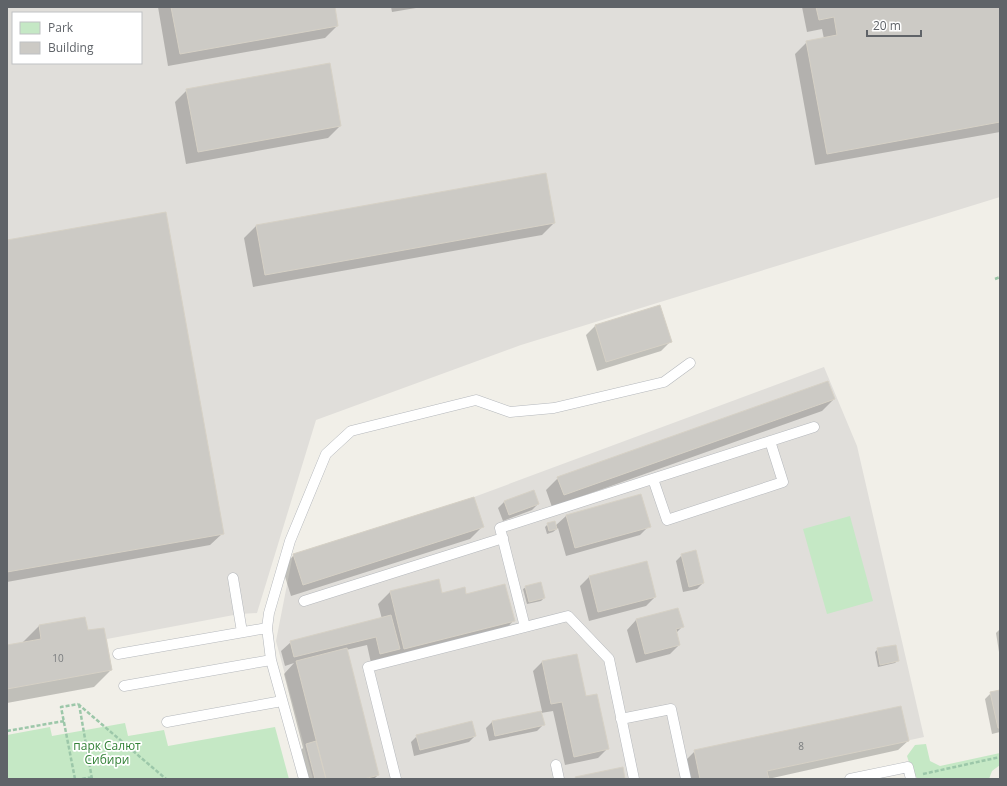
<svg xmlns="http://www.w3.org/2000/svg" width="1007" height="786" font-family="'Open Sans',sans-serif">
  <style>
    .industrial { fill: #e0deda; fill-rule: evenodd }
    .green { fill: #c5e8c5 }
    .shadow { fill: #0003 }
    .building { fill: #cccac5; stroke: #d6d1c6 }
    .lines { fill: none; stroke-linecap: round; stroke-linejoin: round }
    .service-casing { stroke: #b5b8bc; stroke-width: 11 }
    .path { stroke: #9cc7a9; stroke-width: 2.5; stroke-dasharray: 4 2; stroke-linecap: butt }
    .service { stroke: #fff; stroke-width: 10 }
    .labels { text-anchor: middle; stroke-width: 3.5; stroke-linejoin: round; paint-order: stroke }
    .number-label { font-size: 10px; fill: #7a7d7f }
    .park-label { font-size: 12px; fill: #348238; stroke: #fff }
  </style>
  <rect width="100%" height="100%" fill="#f1efe8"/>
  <path class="industrial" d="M7,7h993v190l-479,148 -205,75 -59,193 -18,1 -132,25 5,31 -105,19zM13,13h128v50h-128z
    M824,367l33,79 67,291 -156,34 1,8h-456l-37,-138 17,-87 181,-57z"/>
  <path class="green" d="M850,516l23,85 -46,13 -24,-85z
    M125,723l3,13 36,-6 4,16 107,-19 14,52h-282v-44l43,-8 2,9z
    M926,744l4,17 10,5 60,-13v12l-8,6 -3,8h-71l-6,-7 -5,-16 8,-11z"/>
  <path class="shadow" d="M158,7h176l3,19 -12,12 -157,28z
    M391,7h31l-30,5z
    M802,7h198v125l-185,33 -20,-111 12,-12 17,-3 -2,-10 -15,3z
    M187,90l153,36 -12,12 -142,26 -11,-62z
    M554,223l-12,12 -289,52 -9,-49 12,-12z
    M7,241l216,292 -13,12 -203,37z
    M659,307l11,35 -9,9 -64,20 -11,-36 9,-9z
    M834,399l-12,12 -270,96 -6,-17 12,-12z
    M533,492l5,12 -6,6 -29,11 -5,-13 6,-6z
    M640,495l9,31 -9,9 -74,21 -8,-28 -5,4 -6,2 -2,-7 3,-3 7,2 11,-10z
    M482,527l-12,12 -179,57 -9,-29 12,-12z
    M682,555l21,28 -6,6 -14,3 -7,-31z
    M589,577l66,20 -9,9 -57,15 -9,-35z
    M526,587l18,11 -3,3 -14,3 -4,-15z
    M390,592l75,3 49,25 -12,13 -131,30 -4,-18 -21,5 32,125 -4,4h-67l-7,-28 3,-3 -19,-74 10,-11 -9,3 -4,-15 10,-9 91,-23 -4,-15z
    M636,620l47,6 -7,7 3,12 -9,9 -34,9 -9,-33z
    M39,626l48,6 24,38 -17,17 -87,16v-57l15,-3z
    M1000,629v22l-1,1 -3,-19z
    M878,649l20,11 -3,3 -17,4 -3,-15z
    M542,662l43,35 22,52 -9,9 -33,7 -12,-54 -12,2 2,12 -6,6 -48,10 -3,-13 6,-6 50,-11 -9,-40z
    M1000,691v41l-8,2 -7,-35 6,-6z
    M417,736h58l-6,6 -55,14 -3,-14z
    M908,741l-10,9 -130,29h-78l-4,-19 9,-9z"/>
  <path class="building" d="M171,7h164l3,19 -158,28z
    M816,7h184v115l-173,32 -21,-113 31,-6 -3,-18 -15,3z
    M330,63l11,63 -143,26 -12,-63z
    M546,173l9,50 -290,52 -9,-50z
    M166,212l58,322 -217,38v-332z
    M660,305l12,37 -66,20 -11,-37z
    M828,381l7,18 -271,96 -7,-18z
    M534,490l5,14 -30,11 -5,-14z
    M641,494l10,33 -76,21 -9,-33z
    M474,497l10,30 -181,58 -10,-31z
    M555,521l2,8 -8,2 -2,-8z
    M696,550l8,33 -15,4 -8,-33z
    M647,561l9,36 -58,15 -9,-36z
    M439,579l3,14 23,-6 1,7 39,-10 10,37 -111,28 -14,-58z
    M541,582l4,16 -16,4 -4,-16z
    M678,608l6,19 -8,2 4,16 -35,9 -9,-35z
    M391,615l9,34 -20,5 -4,-17 -82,20 -4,-16z
    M85,617l3,13 16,-2 8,42 -105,19v-44l34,-6 -2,-14z
    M896,645l3,16 -19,4 -3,-17z
    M347,648l32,127 -15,4h-38l-30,-118z
    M577,654l9,42 11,-2 12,55 -35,8 -12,-55 -11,2 -9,-43z
    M1000,690v38h-2l-8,-36z
    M901,706l8,35 -142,30 2,8h-69l-6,-29z
    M541,711l4,14 -50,11 -3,-15z
    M472,721l4,15 -56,14 -4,-15z
    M316,741l10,38h-11l-9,-35z
    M623,767l2,12h-49l-1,-2z"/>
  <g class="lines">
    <g class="service-casing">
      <path id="service" d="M653,479l14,41 116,-38 -13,-41
        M233,578l9,54
        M304,601l199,-63
        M525,627l-25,-99 314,-101
        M118,654l149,-26
        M124,686l147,-26
        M621,719l50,-10 15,70
        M167,722l115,-21
        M556,765l3,14
        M304,779l-33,-119 -4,-32 2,-15 21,-72 36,-87 25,-23 125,-31 34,12 44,-4 110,-26 26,-19
        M396,779l-28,-112 200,-51 41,43 25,120
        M850,779l58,-12 3,12"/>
    </g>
    <path class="path" d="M995,279l5,-2
      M78,704l88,75
      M79,704l13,75
      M7,731l57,-10
      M923,774l77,-17
      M75,779l-14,-72 17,-3
      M82,779l10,-2"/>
    <use href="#service" class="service"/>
  </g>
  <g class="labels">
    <g class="number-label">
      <text x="58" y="662">10</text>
      <text x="801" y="750">8</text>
    </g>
    <g class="park-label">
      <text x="107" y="750">парк Салют<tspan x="107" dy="14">Сибири</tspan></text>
    </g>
  </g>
  <rect width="1007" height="786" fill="none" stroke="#5f6368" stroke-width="16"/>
  <rect x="12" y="12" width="130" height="52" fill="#ffffff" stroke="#bfc1c3"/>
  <rect x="20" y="22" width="20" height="12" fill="#c5e8c5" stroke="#bfc1c3"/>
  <text x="48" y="32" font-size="12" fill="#5f6368">Park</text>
  <rect x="20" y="42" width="20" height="12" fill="#cccac5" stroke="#bfc1c3"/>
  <text x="48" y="52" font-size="12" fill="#5f6368">Building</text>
  <path d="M867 30v6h54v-6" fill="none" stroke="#5f6368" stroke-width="2"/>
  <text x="873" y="30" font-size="12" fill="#5f6368" stroke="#ffffff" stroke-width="3" paint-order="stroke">20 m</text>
</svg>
